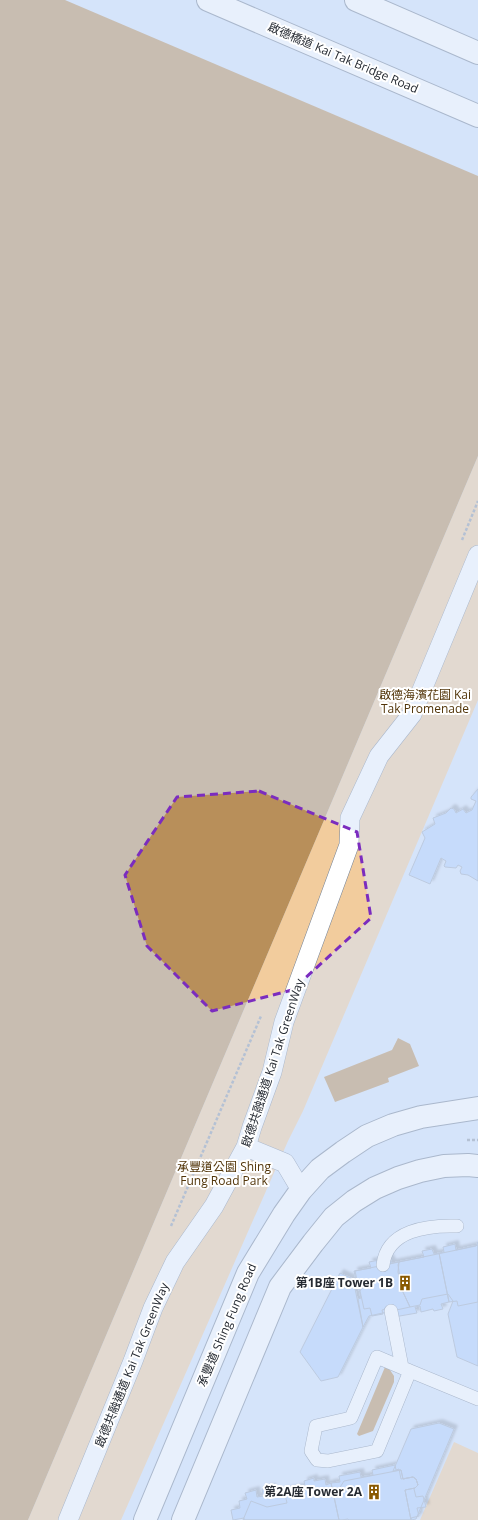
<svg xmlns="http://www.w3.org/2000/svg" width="478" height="1520" font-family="'Open Sans','Noto Sans TC',sans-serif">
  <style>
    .green { fill: #f2cc9d }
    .water { fill: #b88f5a }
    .pier { fill: #d6e4fa }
    .building { fill: #b3d0fc; stroke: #9facc0; filter: url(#shadow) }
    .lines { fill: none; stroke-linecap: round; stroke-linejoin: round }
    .service-casing { stroke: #768396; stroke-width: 14 }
    .pedestrian-casing { stroke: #768396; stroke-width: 20 }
    .secondary-casing { stroke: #768396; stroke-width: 24 }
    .path { stroke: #8d97a7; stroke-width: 2.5; stroke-dasharray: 3 2; stroke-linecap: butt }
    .service { stroke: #fff; stroke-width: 13 }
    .pedestrian { stroke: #fff; stroke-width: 19 }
    .secondary { stroke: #fff; stroke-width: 22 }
    .marked { fill: none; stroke: #7b2cbf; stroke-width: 3; stroke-dasharray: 8 5; stroke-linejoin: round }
    .labels { text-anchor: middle; stroke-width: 4; stroke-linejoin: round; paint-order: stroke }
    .street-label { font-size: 12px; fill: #252a32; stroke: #fff }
    .park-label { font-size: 12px; fill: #523509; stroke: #fff }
    .poi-label { font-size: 12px; font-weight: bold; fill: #252a32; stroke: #fff; text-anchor: end }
  </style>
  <defs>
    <filter id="shadow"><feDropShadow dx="3.5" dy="-3.5" stdDeviation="1" flood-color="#0004"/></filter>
  </defs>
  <rect width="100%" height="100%" fill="#d6e4fa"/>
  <path class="green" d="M478,456v244l-175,411 -15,30 -167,379h-93z
    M454,1442l24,11v67h-58z"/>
  <path class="water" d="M0,0h478v456l-450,1064h-28z
    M398,1038l12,6 9,22 -31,12 1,4 -54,20 -11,-25 68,-27z
    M385,1367h3l6,9v6l-21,49 -14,5 -2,-2z"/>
  <path class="pier" d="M65,0h413v176z"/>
  <path class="building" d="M478,789v92l-10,-6 -7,-1 -1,-3 2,-4 -4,-2 -2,3 -11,-1 -1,-1 2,-5 -5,-3 -11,26 -21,-9 16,-37 -3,-6 13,-8 -2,-6 13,-5 5,-5 3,1 2,4 7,-4 3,4 6,-3 4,-9 -5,-2v-2z
    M478,1242v124l-21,-9 -9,-43 5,-13 -5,-7 -26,5 -2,6 -10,2 -8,-17 -4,-25 1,-3 77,-16z
    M455,1244l1,6 22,-5v57l-20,4 -1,-5 -8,1 -10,-49 5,-1 -1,-5z
    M432,1249l2,5 5,-1 10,49 -8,2 2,5 -9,2 -1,-2 -12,3 -1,-6 -5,1 2,6 -23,4 -5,-9 -7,2 1,4 -11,2 -2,-8 -6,1 -4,-18 2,-3 4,-1 -1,-5 -8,2 -3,-13 17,-3 -2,-6 21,-4 2,5 32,-6 -2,-6z
    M399,1262l-1,10 4,18 8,17 -41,9 -6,11 -5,-28 3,-1 -6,-27z
    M340,1273l13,6 10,48 -25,50 -17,4 -21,-29z
    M439,1423l15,6 -38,90 -5,1 -6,-30 10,-2 3,-3 -2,-6 -3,-2 -10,2 -2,-9 -8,1 18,-42z
    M395,1465l1,5 3,-1 2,10 12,-2 3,2 2,6 -4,4 2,8 7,-1 3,11 -9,1 2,8 -8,2 1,2h-73l-8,-37 9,-1 -1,-6 21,-4 1,5 12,-2 -1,-5z
    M401,1470l2,9 10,-2 3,2 2,6 -3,3 -10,2 6,30h-62l-1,-1 -6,1h-99l8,-19 16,6 20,-4 -2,-9 24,-5 8,5 11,-2 11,-3 5,-8z
    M314,1478v3l11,-2 1,6 5,-2 8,37h-95v-2l-11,2 -2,-10 9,-2 -1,-7 8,-2 -2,-6 11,-3 1,7 6,-1 -1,-7 10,-2 1,6 32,-7 -1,-5z"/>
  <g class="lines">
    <g class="service-casing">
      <path id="service" d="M383,1265c4,-35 45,-40 74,-39
        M391,1311l11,56
        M377,1357l33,14 -33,80 -49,10 -11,-1 -6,-9 5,-25 35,-8z
        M410,1371l68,28"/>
    </g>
    <g class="pedestrian-casing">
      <path id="pedestrian" d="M246,1147l39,16 16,27
        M68,1520l65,-159 20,-53 22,-46 39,-56 32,-59 6,-20 20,-55 12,-50 65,-177 1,-27 29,-62 33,-42 66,-159"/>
    </g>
    <g class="secondary-casing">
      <path id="secondary" d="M208,0l270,116
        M356,0l122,53
        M145,1520l103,-247 36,-59 17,-24 19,-21 23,-17 24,-16 26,-11 28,-8 57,-9
        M183,1520l97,-233 33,-44 21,-26 20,-16 21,-13 23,-10 22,-7 24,-5 24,-1 10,1"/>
    </g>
    <path class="path" d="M462,540l16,-39
      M467,1140h11
      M171,1226l90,-210"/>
    <use href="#service" class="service"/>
    <use href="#pedestrian" class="pedestrian"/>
    <use href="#secondary" class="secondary"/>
  </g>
  <path d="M0 0H478V1520H0ZM259,791l98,41 14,86 -79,72 -80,21 -65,-65 -22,-71 52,-78z" fill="#d6e4fa" fill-opacity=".55" fill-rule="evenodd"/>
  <path class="marked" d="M259,791l98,41 14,86 -79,72 -80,21 -65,-65 -22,-71 52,-78z"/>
  <defs>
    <g id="building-bare" transform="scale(1.2)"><path d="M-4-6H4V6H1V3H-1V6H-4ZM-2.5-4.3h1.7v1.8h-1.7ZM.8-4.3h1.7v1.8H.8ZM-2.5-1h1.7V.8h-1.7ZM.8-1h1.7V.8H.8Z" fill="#895800" stroke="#fff" stroke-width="2.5" paint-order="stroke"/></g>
  </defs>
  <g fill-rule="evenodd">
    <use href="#building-bare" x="405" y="1283"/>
    <use href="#building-bare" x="374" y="1492"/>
  </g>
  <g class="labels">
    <g class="street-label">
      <text transform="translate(343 58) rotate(23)" y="4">啟德橋道 Kai Tak Bridge Road</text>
      <text transform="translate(273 1063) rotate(-72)" y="4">啟德共融通道 Kai Tak GreenWay</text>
      <text transform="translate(227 1325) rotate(-67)" y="4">承豐道 Shing Fung Road</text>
      <text transform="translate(132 1365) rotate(-68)" y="4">啟德共融通道 Kai Tak GreenWay</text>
    </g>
    <g class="park-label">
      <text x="425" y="699">啟德海濱花園 Kai<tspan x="425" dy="14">Tak Promenade</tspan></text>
      <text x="224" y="1171">承豐道公園 Shing<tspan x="224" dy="14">Fung Road Park</tspan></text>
    </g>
    <g class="poi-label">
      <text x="393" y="1287">第1B座 Tower 1B</text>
      <text x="362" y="1496">第2A座 Tower 2A</text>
    </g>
  </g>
</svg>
